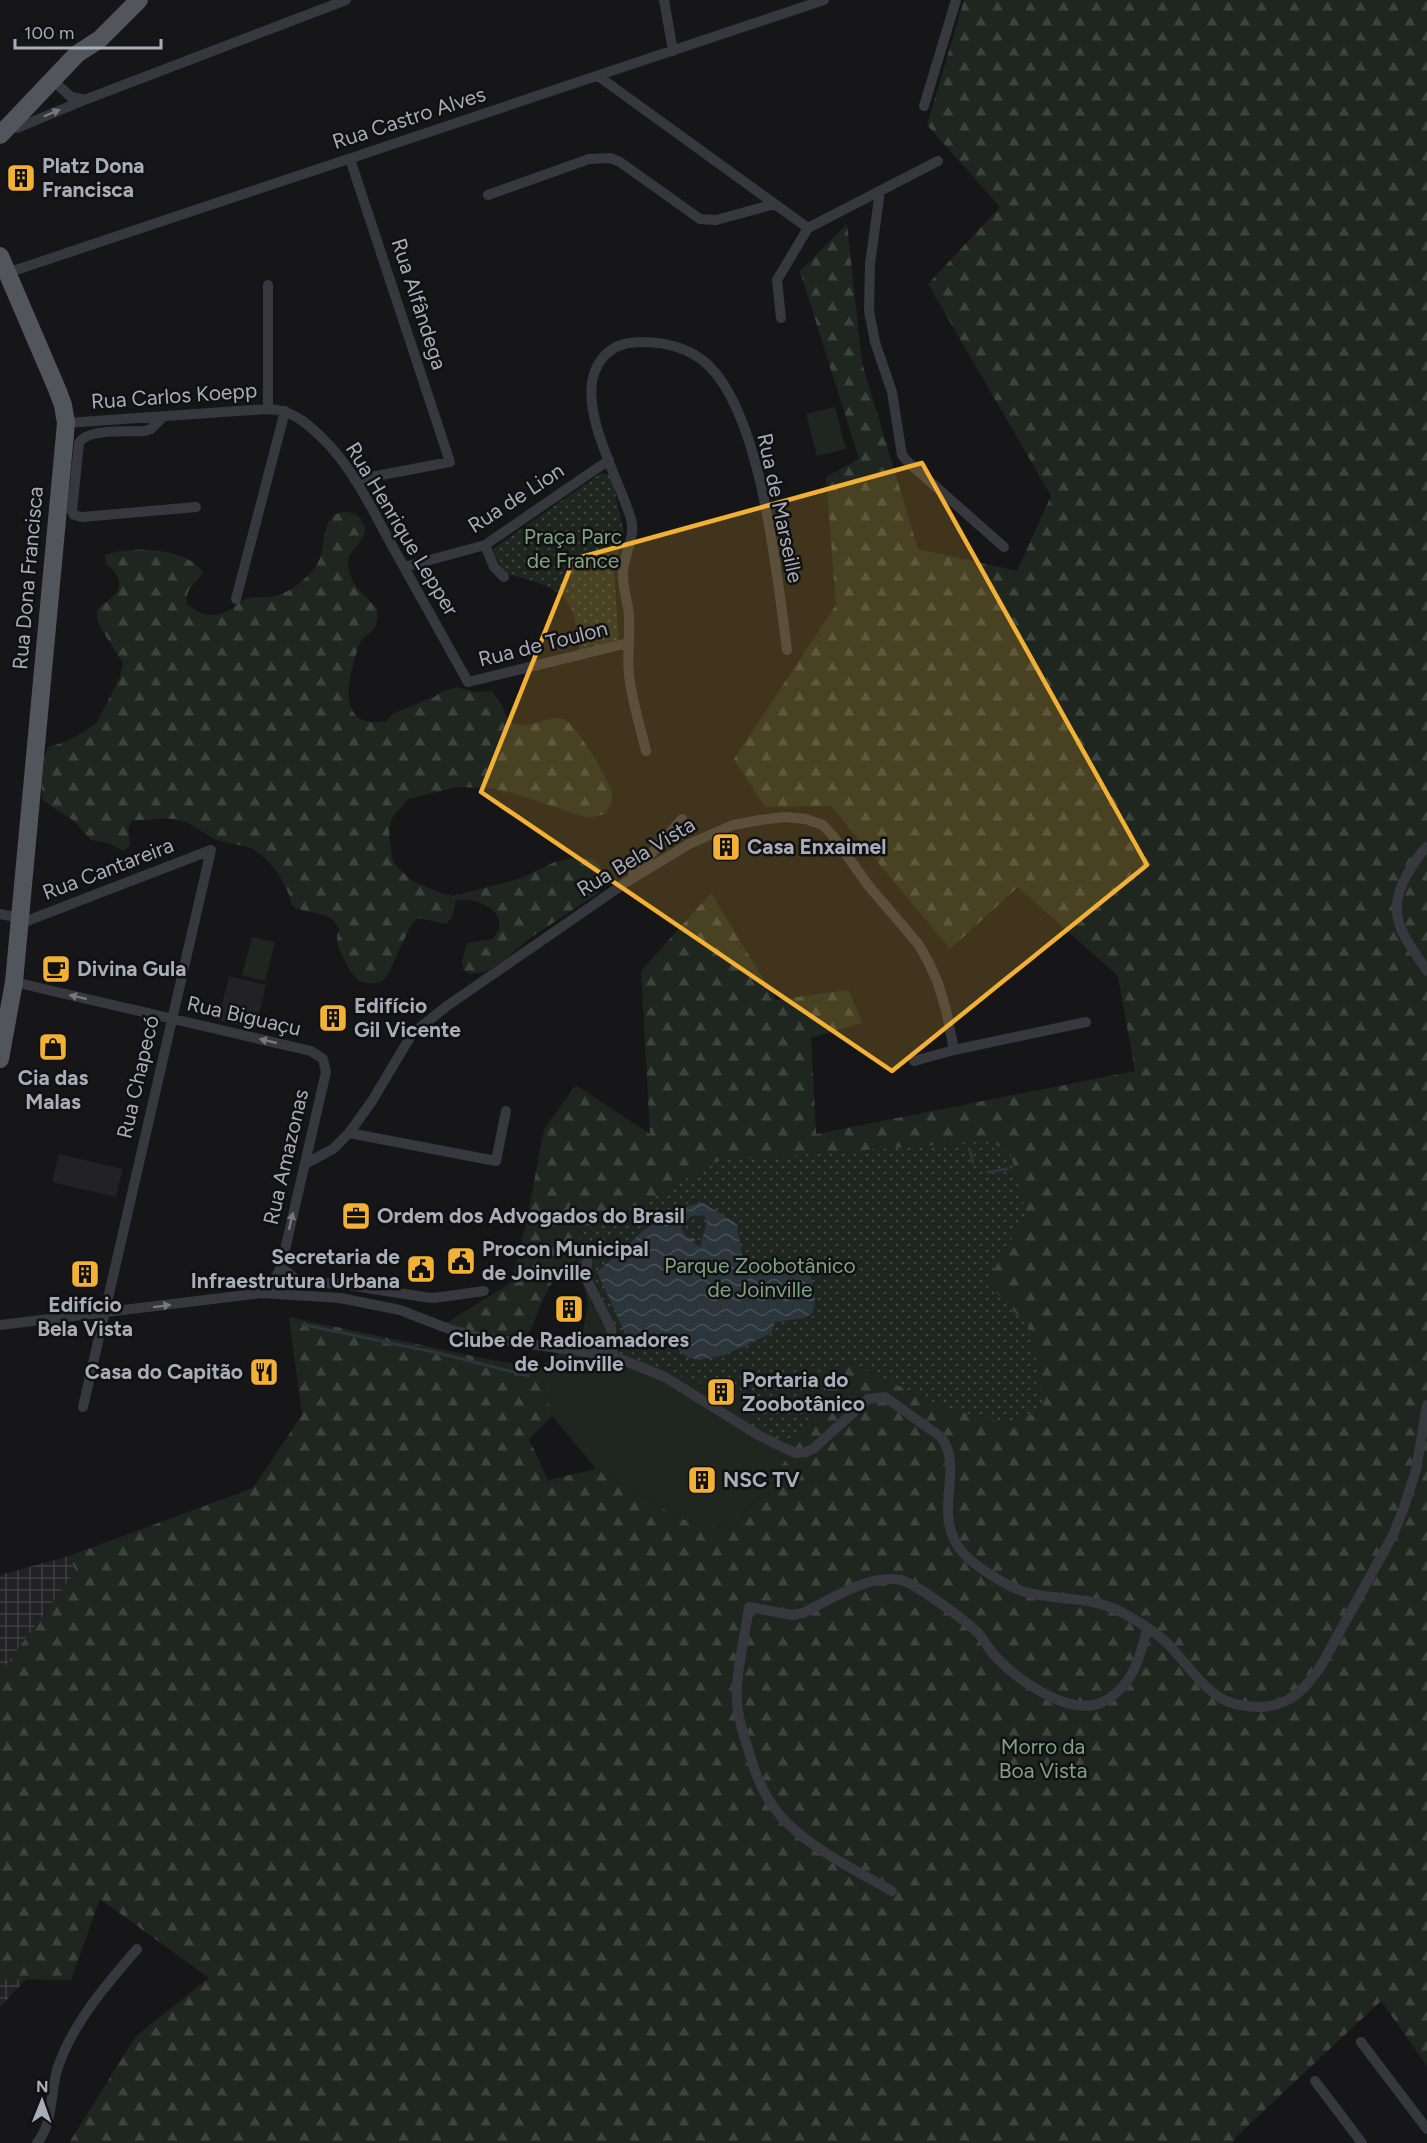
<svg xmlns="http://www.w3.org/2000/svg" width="1427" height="2143" font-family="Figtree,sans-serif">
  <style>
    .built { fill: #222225 }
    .industrial { fill: url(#industrial-grid) }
    .green { fill: #1e261f }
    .forest { fill: url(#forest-firs) }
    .park { fill: url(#park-dots) }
    .water { fill: url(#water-waves); fill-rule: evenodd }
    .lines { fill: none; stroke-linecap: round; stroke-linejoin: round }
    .stream { stroke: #2c353c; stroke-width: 3 }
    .street { stroke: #37383d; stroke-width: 10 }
    .primary { stroke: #53555c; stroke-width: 18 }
    .oneway { fill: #757881 }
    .marked { fill: #f2b134; fill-opacity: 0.2; stroke: #f2b134; stroke-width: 4.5; stroke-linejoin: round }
    .labels { text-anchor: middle; stroke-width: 5; stroke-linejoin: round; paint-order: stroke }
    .street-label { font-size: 21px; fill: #a8adb8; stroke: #111113 }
    .poi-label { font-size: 21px; font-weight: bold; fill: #a8adb8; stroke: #111113; text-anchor: start }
    .park-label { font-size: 21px; fill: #7fa381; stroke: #111113 }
  </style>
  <defs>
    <pattern id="industrial-grid" width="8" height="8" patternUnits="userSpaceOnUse" patternTransform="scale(1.5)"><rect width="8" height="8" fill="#222225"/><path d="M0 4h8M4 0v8" fill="none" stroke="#3f3f43"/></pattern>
    <pattern id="forest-firs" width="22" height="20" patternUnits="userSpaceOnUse" patternTransform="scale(1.5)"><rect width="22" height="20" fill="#1e261f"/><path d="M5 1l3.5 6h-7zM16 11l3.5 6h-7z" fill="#3c433d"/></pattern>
    <pattern id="park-dots" width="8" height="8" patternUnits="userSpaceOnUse" patternTransform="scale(1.5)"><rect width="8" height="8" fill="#1e261f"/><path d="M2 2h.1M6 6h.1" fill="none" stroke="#3c433d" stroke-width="1.8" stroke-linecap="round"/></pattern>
    <pattern id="water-waves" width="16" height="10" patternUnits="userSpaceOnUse" patternTransform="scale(1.5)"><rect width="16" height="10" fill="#2c353c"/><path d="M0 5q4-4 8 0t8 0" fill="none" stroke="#485056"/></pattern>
  </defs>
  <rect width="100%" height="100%" fill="#161618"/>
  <path class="built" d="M229,976l37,9 -11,44 -37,-9z
    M59,1154l64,15 -7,28 -64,-15z"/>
  <path class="industrial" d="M69,1556l7,15 -76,102v-98z
    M0,1979h26l-26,28z"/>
  <path class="green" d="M835,407l11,42 -29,7 -11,-42z
    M252,937l23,5 -10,39 -23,-6z
    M576,1245l262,107 -22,68 -83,109 -52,-10 -85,-50 -44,-53 -13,-48 43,-33 6,-31 -11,-45z"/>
  <path class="forest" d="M964,0h463v2066l-46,-65 -145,136 -3,6h-1164l67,-107 73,-58 -109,-79 -29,81 -71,-1v-306l76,-102 -7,-15 184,-68 49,-73 -13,-98 208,44 42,7 13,48 -23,23 19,41 48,-11 85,50 52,10 83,-109 22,-68 -204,-143 -49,21 -9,15 1,14c-31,18 -35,48 -50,78l-49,-5 -32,-9 65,-40 15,-59 18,-95 32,-44 74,49 -9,-163 70,-78 65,107 73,-10 13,33 -51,15 5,96 319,-63 -17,-95 -100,-89 -68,62 -119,-143 -66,1 -31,-48 102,-154 -10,-128 33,-18 -59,-188 47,-47 15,139 56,186 99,22 34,-75 -123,-212 72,-77 -73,-82z
    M341,512c9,0 16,1 21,9 12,19 -16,26 -14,45 2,18 17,30 29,42 0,6 1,13 -2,19 -3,5 -9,8 -13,13 -4,5 -6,15 -8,22 -10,31 -11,67 33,59l7,-8 40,-16 7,-5 17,-5 16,5 18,-1 10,14 6,17c7,2 12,4 19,3 12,-1 24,-10 36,-6 13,4 45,60 49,73 2,8 -3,16 -7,22l-17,4 -69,-23 -29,-7 -32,-1 -50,12 -13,15 -4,7 -2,10 3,28 5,8 17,15 32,13 8,1 67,-18 34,-16 19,-4 19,2 7,6 2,20 -5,8 -67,44 -27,23 -15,10 -17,3 -8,-4 -1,-9 5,-18 26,-4c21,-26 -15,-42 -37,-39l-4,18 -6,6 -28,-6 -7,7 -24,51 -6,6c-6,1 -13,2 -19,0 -10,-3 -25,-34 -25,-44 0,-2 2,-8 2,-10 -10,-19 -29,-12 -47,-22 -3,-20 -22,-50 -42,-58 -11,-4 -24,-4 -35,-9 -15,-7 -24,-18 -41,-20 -14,-2 -27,2 -41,1l-5,8 2,17 -6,6 -16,-8 -17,-3 -17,-19 -31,-20c-3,-17 -2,-39 5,-54l17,-5 17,-9 15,-11 23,-45 3,-14 -23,-36 -3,-8v-9c5,-6 14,-10 19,-17 8,-11 0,-22 -10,-29l-1,-9c26,-9 81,-8 98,17 -7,14 -18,14 -16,32 12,11 27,15 42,6 7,-4 11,-10 19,-12 6,-2 12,0 19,-1 19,-1 37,-15 49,-31 12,-16 3,-48 25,-54z"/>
  <path class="park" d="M601,473l8,2 3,5 12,52 -10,41 5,70 -39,10c-3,-15 -3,-34 -10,-47 -11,-21 -42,-26 -63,-32l-5,-4 -9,-21z
    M988,1141l22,11 16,61 -39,69 44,48 13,80 -37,13 -60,-14 -100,-48 -53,81h-17l-31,-16 8,-21 -33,-14 -104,-38 -38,-91 -3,-17 9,-15 49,-21 82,-48z"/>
  <path class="water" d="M702,1202l35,22 6,37 21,8 24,-3 2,-5 10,5 8,-4 7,37 -2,14 -9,5 -29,4 -4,11c-22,11 -60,33 -84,24 -6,-3 -12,-12 -17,-17l-38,9 -35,-77 46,-41 28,-20zM704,1215l3,7 -7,25 -5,-3v-5l-9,-3 -5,-8 10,-12z"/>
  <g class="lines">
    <path class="stream" d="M970,1150l3,13
      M988,1172l19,-3
      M305,1325l133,28 91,23"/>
    <path class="street" d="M664,0l9,51
      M598,76l210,152
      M59,86l12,11 12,2
      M924,106l32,-106
      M17,128l70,-29 259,-99
      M350,159l100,303 -95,18
      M880,191l-10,73 -1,47 6,31 17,50 10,63 7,8 95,84
      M488,195l101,-36 21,-1 10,4 80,57 16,1 59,-16
      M7,273l817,-273
      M268,285v124
      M781,318l-4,-38 31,-52 130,-67
      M163,417l-12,12 -6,2c-16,1 -58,-3 -66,12l-7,68 2,4 8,2 114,-10
      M66,423l202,-14c25,0 44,18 61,36 26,28 43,64 61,97 26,47 52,93 78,140l160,-39
      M485,545l9,22 10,10
      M404,567l81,-22 124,-85
      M236,599l49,-188
      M646,751c-6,-25 -14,-50 -17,-76 -2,-19 1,-39 0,-59 -1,-15 -7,-29 -6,-44 1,-19 13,-35 8,-53 -12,-40 -52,-108 -36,-148 8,-20 24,-29 46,-29 24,0 49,6 67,23 54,51 69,211 79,285
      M1427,847c-8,7 -14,17 -19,26 -25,42 -4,63 19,98
      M633,874l49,-55
      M0,914l19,4
      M19,924l192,-74
      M14,982l297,69 12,8 3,13 -45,195 -6,12 -13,14
      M914,1061l40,-11 132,-28
      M349,1133l147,28 10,-50
      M305,1164l28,-15 16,-16 23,-32 40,-67 35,-28 178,-123 64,-39 44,-19 27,-5 24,-3 22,2 17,6 10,11 35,49 51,60 9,16 10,22 8,27 8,40
      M587,1262l-1,13 1,5 24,48 2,28
      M281,1267l18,15 43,2 82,13 10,1 50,-7
      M0,1325l262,-32 78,5 60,12 49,19 25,7 139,20 52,21 93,58 28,14 10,4 10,-1 7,-3 55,-50 17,-2 56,40c25,34 -12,78 23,117 12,13 44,33 61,38 32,9 64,4 94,19 17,9 35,19 49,33 18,18 41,55 67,60 42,10 65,-5 87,-40l71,-129 10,-25 13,-40 11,-65
      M83,1407l128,-557
      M892,1891c-37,-21 -95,-49 -119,-85 -11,-15 -19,-36 -24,-54 -5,-16 -11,-33 -12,-49 -2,-28 8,-67 12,-96l43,8 11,-2c29,-14 64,-39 98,-33 14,3 67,42 78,54 7,8 11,18 19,25 20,21 65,52 95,46 11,-1 23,-11 30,-19 14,-15 19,-39 25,-58
      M1361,2042l66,87
      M1315,2081l47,62
      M37,2143c18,-22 12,-53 22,-79 16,-44 48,-80 78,-115"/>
    <path class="primary" d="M0,135l77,-81 23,-15 39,-39
      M0,256l57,133 6,16 3,18 -52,559 -14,77"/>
  </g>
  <defs><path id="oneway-solid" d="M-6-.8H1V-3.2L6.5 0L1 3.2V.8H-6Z" transform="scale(1.5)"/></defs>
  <g class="oneway">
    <use href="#oneway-solid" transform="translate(52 113) rotate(-23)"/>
    <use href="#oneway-solid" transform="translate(78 997) rotate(-167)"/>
    <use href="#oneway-solid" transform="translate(268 1041) rotate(-167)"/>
    <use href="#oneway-solid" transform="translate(291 1221) rotate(-77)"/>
    <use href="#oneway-solid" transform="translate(162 1306) rotate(-7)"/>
  </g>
  <path class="marked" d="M922,463l225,402 -255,206 -411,-279 93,-233z"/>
  <defs>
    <g id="building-square" transform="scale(1.5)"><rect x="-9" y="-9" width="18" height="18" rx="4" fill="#f2b134" stroke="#111113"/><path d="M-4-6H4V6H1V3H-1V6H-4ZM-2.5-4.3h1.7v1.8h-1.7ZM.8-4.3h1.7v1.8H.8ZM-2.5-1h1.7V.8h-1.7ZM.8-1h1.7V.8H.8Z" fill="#111"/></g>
    <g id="cafe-square" transform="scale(1.5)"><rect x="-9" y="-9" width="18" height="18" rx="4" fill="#f2b134" stroke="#111113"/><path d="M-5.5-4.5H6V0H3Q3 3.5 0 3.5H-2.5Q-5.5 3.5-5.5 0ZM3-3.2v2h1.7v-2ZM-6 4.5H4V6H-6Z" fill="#111"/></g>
    <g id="shop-square" transform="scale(1.5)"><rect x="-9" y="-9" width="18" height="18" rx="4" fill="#f2b134" stroke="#111113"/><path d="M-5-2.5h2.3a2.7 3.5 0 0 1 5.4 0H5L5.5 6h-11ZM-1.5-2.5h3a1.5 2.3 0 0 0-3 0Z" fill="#111"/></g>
    <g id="office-square" transform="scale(1.5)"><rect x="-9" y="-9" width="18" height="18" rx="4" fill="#f2b134" stroke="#111113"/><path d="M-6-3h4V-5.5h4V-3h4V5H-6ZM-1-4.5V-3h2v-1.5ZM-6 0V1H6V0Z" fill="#111"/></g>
    <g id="civic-square" transform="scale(1.5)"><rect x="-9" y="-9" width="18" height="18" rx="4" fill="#f2b134" stroke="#111113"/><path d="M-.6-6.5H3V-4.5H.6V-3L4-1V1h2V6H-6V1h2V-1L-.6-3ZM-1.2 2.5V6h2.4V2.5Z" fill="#111"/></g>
    <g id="restaurant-square" transform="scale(1.5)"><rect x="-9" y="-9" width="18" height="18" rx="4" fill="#f2b134" stroke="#111113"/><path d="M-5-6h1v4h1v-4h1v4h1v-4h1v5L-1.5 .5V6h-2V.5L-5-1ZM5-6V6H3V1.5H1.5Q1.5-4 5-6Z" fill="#111"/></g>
  </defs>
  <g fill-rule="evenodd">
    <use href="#building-square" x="21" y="178"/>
    <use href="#building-square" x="726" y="847"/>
    <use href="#cafe-square" x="56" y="969"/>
    <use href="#building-square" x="333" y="1018"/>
    <use href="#shop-square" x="53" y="1047"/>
    <use href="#office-square" x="356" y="1216"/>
    <use href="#civic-square" x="461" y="1261"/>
    <use href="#civic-square" x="421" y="1269"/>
    <use href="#building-square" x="85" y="1274"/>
    <use href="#building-square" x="569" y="1309"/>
    <use href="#restaurant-square" x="264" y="1372"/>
    <use href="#building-square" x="721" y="1392"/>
    <use href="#building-square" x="702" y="1480"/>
  </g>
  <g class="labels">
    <g class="street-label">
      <text transform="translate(409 118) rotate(-18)" y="7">Rua Castro Alves</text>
      <text transform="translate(419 304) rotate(72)" y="7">Rua Alfândega</text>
      <text transform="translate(174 396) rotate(-4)" y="7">Rua Carlos Koepp</text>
      <text transform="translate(516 498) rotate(-33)" y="7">Rua de Lion</text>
      <text transform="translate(780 508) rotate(78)" y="7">Rua de Marseille</text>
      <text transform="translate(402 529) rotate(59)" y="7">Rua Henrique Lepper</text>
      <text transform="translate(28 578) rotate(-85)" y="7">Rua Dona Francisca</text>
      <text transform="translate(543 644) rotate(-14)" y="7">Rua de Toulon</text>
      <text transform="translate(636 857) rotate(-31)" y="7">Rua Bela Vista</text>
      <text transform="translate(108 869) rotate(-21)" y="7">Rua Cantareira</text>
      <text transform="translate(244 1016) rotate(13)" y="7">Rua Biguaçu</text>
      <text transform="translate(138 1077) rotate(-77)" y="7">Rua Chapecó</text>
      <text transform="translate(286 1157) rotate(-77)" y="7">Rua Amazonas</text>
    </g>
    <g class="poi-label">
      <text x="42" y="173">Platz Dona<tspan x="42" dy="24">Francisca</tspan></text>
      <text x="747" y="854">Casa Enxaimel</text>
      <text x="77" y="976">Divina Gula</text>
      <text x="354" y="1013">Edifício<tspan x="354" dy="24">Gil Vicente</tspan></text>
      <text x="53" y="1085" text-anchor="middle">Cia das<tspan x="53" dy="24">Malas</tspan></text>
      <text x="377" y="1223">Ordem dos Advogados do Brasil</text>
      <text x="482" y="1256">Procon Municipal<tspan x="482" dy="24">de Joinville</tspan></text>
      <text x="400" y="1264" text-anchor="end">Secretaria de<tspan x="400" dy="24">Infraestrutura Urbana</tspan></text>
      <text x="85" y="1312" text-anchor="middle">Edifício<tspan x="85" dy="24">Bela Vista</tspan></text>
      <text x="569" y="1347" text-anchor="middle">Clube de Radioamadores<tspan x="569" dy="24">de Joinville</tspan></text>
      <text x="243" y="1379" text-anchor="end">Casa do Capitão</text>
      <text x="742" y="1387">Portaria do<tspan x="742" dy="24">Zoobotânico</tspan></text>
      <text x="723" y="1487">NSC TV</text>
    </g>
    <g class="park-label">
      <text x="573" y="544">Praça Parc<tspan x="573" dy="24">de France</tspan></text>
      <text x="760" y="1273">Parque Zoobotânico<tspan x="760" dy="24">de Joinville</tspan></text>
      <text x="1043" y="1754">Morro da<tspan x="1043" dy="24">Boa Vista</tspan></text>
    </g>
  </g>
  <g transform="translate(42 2101) rotate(1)" stroke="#111113" stroke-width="4.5" paint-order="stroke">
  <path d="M0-4.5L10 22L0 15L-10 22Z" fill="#a8adb8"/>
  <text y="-9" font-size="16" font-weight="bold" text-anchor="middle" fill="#a8adb8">N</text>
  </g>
  <path d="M15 39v9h146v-9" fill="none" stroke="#a8adb8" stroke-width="3"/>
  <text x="24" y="39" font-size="18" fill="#a8adb8" stroke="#111113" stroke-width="4.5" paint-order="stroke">100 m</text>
</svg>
